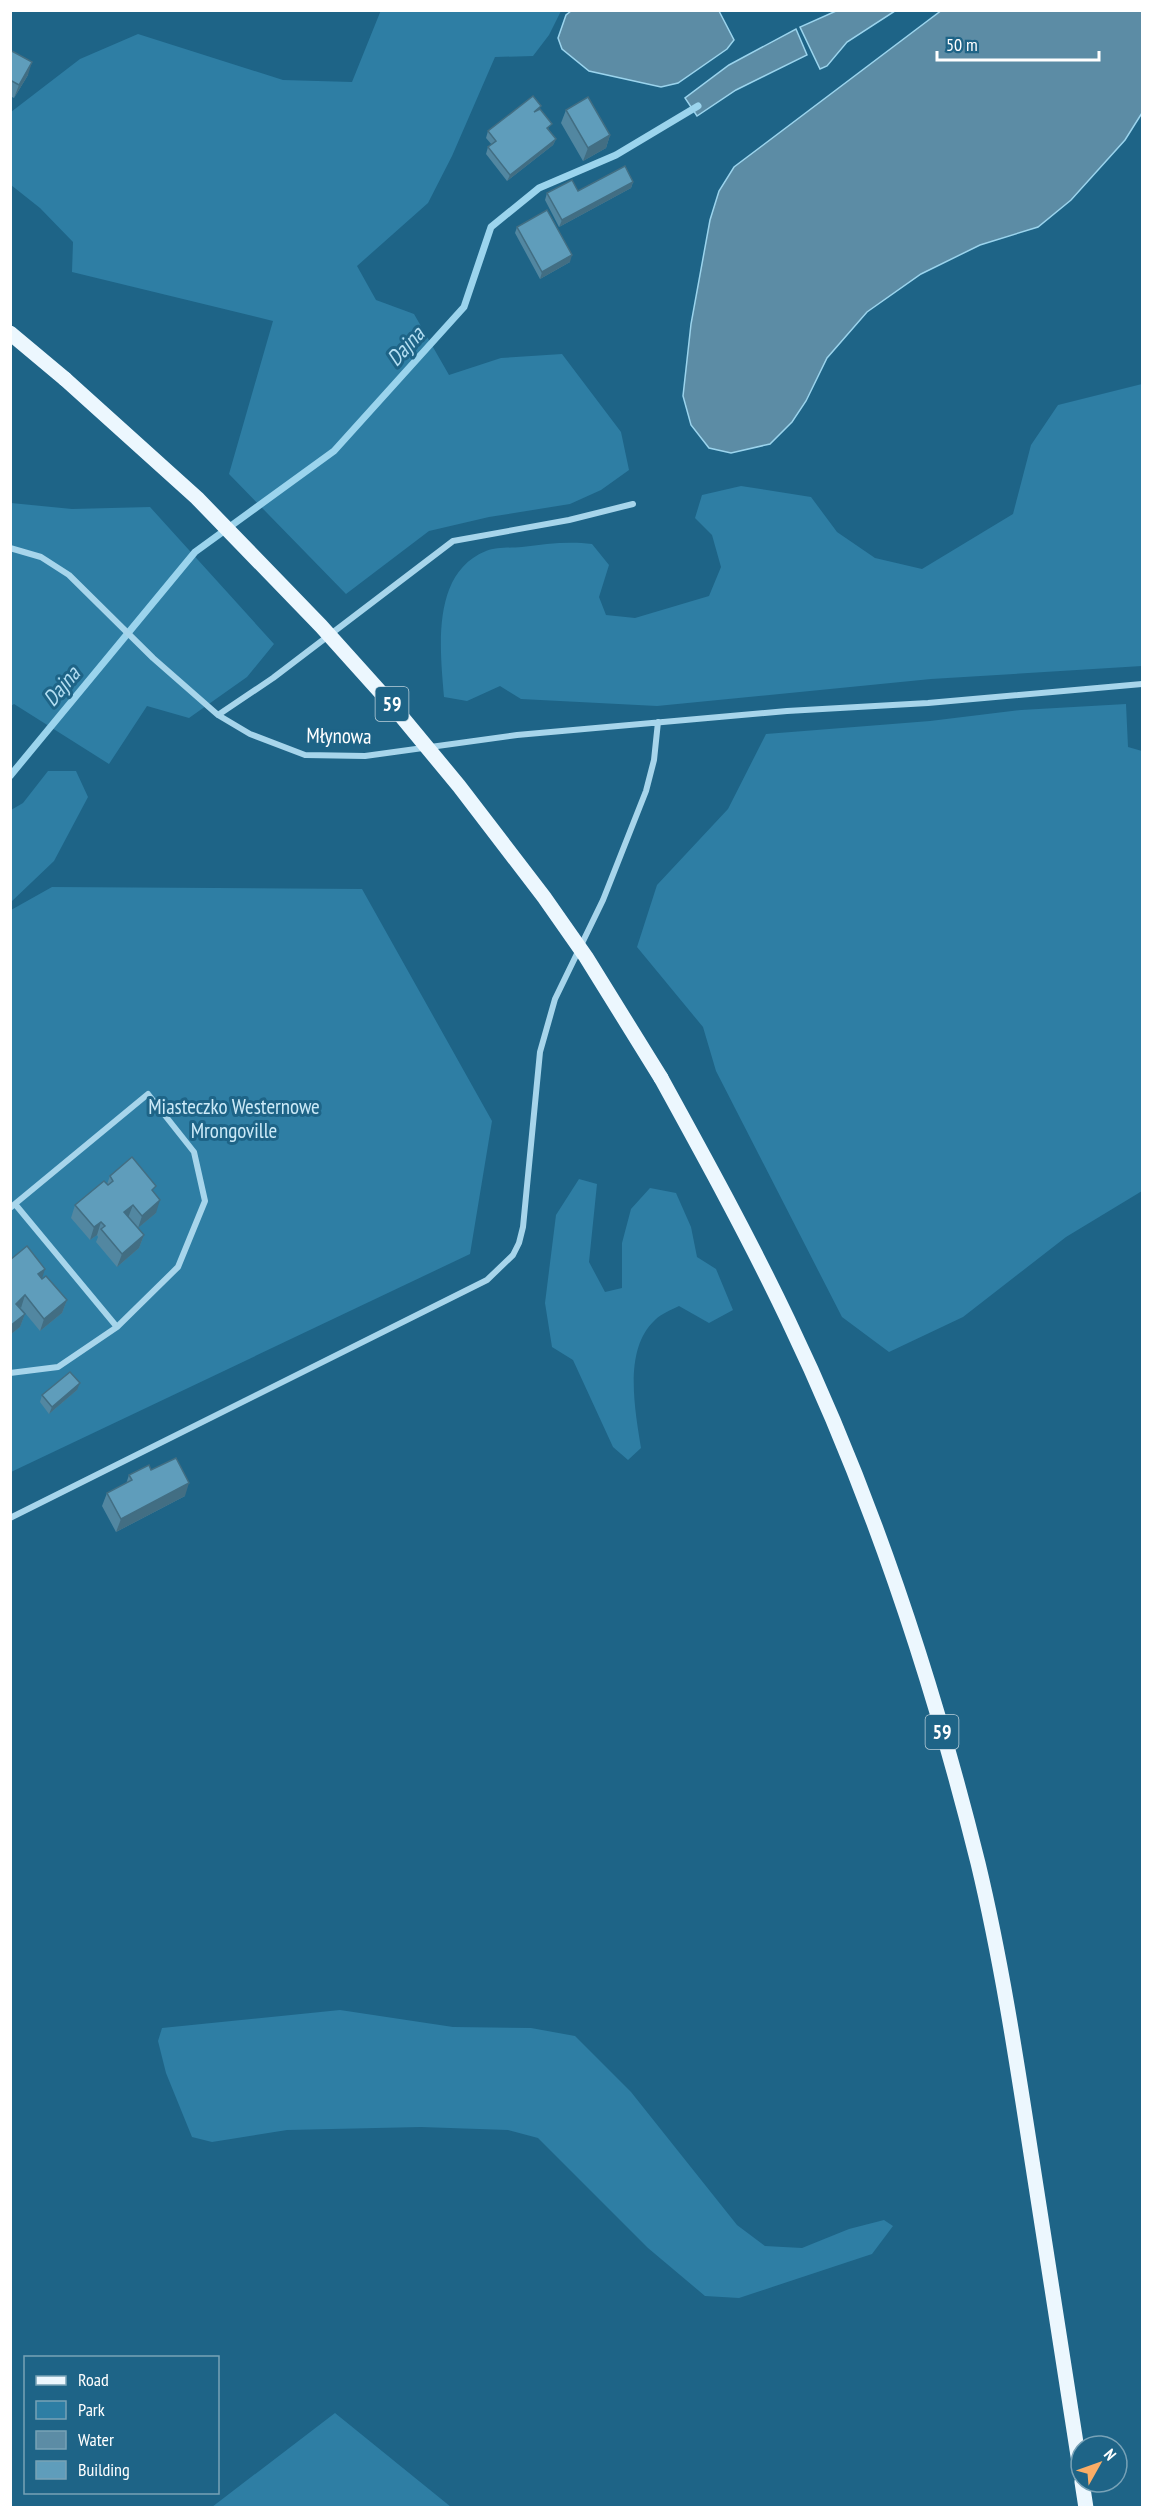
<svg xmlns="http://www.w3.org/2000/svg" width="1153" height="2518" font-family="'PT Sans Narrow',sans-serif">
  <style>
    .green { fill: #2e7ea4 }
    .water { fill: #5c8ca5; stroke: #9bd4ed; stroke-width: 1.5 }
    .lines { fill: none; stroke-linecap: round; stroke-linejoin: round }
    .stream { stroke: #9bd4ed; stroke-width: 7 }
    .street { stroke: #a7d5eb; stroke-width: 6 }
    .primary { stroke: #ecf7fe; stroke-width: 15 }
    .primary-bridge { stroke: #ecf7fe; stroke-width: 15 }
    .wall { fill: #5287a1 }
    .shaded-wall { fill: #426e83 }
    .building { fill: #5f9dbb; stroke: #426e83; stroke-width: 1.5 }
    .labels { text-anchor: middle; stroke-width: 6; stroke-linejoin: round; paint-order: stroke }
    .shield { fill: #1e6487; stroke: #bcd0db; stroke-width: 1.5 }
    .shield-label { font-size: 20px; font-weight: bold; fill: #fff }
    .street-label { font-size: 21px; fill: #fff; stroke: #1e6487 }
    .park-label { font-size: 21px; fill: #cceaf8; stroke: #1e6487 }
    .water-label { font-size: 22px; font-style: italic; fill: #b3def2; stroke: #1e6487 }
  </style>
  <rect width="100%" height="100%" fill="#1e6487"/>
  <path class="green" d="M381,10l180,1 -12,24 -16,21 -38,1 -43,99 -24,47 -71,63 19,34 38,14 35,61 52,-17 61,-4 59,78 8,38 -28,20 -31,14 -81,13 -60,14 -83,63 -117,-120 44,-153 -201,-49 1,-30 -33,-34 -29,-23v-73l69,-53 58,-25 145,46 69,2z
    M1142,384v282l-211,13 -274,27 -136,-7 -21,-13 -33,15 -23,-4c-4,-48 -13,-124 42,-146 10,-4 25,-3 36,-4 24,-3 46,-6 70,-3l17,21 -10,32 7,18 29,3 74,-22 12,-29 -9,-32 -17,-17 7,-23 39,-9 70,11 26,35 38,26 47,11 91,-55 18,-69 27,-40z
    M11,503l61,6 78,-2 124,137 -27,33 -58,41 -42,-12 -38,58 -95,-60 -3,2z
    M1126,704l2,43 14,4v440l-76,46 -103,80 -74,35 -47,-35 -126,-246 -13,-44 -66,-80 20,-62 71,-76 38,-75 164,-13 91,-11z
    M48,771h28l12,26 -34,64 -43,41v-92l12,-7z
    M52,887l310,2 130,232 -22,133 -459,218v-562z
    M579,1179l18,5 -8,78 16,30 17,-4v-45l9,-34 19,-21 26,5 15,34 6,30 19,12 17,41 -24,13 -30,-17c-8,4 -18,8 -24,14 -32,29 -20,90 -14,128l-13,12 -15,-13 -40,-87 -21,-13 -7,-44 11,-88z
    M340,2010l113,17 78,1 44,8 56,56 106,133 28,21 37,2 47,-19 35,-9 9,6 -21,28 -133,44 -34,-2 -57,-48 -110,-110 -30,-8 -87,-3 -134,3 -75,12 -20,-5 -26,-64 -8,-32 4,-13z
    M335,2413l116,94h-239z"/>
  <path class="water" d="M942,10l200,1v102l-17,27 -54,60 -33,27 -58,18 -59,29 -54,38 -40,46 -21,43 -14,21 -22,22 -39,9 -22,-5 -18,-23 -8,-29 8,-72 19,-104 9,-29 15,-24z
    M719,11l15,29 -7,9 -49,34 -17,4 -72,-16 -27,-22 -4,-11 8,-23 5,-4z
    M836,11h59l-48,31 -20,24 -7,3 -20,-42z
    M796,29l11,26 -71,35 -39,26 -12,-18 44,-33z"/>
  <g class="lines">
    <path class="stream" d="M10,776l185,-224 139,-101 130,-144 27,-80 48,-39 77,-33 82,-49"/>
    <path class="street" d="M10,548l31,9 28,18 84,83 65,57 32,19 55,21 60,1 152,-21 270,-24 141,-8 214,-19
      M218,715l55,-37 180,-137 116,-21 64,-16
      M15,1204l102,123
      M10,1208l138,-114 46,58 11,49 -27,66 -61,60 -59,40 -48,6
      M10,1518l477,-238 26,-25 6,-12 4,-16 17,-175 15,-53 48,-99 43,-109 8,-31 4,-38"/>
    <path class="primary" d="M10,333l55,46
      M661,1078c44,80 88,160 127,242 83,173 144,358 190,543 23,96 38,194 53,291 17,107 34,214 50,321
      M1082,2482l4,26"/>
    <path class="primary-bridge" d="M65,379l132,119 124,128 71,79 67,81 85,111 42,60 75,121"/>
  </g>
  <path class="wall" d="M10,50l18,25 -14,23 -4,-2z
    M540,109l9,21 7,9 -3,6 -46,36 -21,-27 2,-7 4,-2 -6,-7 2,-7z
    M566,110l44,25 -4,13 -23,13 -22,-38z
    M633,182l-2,6 -72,39 -14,-27 2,-7 31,-2z
    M517,227l53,35 -30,17 -25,-46z
    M110,1176l44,16 2,21 -18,15 6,7 -5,13 -22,19 -21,-25 2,-5 -1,-2 -7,5 -19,-22 4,-13 32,-21z
    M10,1260l32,18 25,22 -5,13 -22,18 -19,-23 4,6 -5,13 -10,8z
    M77,1390l-28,24 -9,-12 2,-7z
    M151,1470l34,26 -69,36 -14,-26 5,-13 19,-9 3,-9z"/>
  <path class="shaded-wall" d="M32,62l-4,13 -14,23 5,-13z
    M610,135l-4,13 -23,13 5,-13z
    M556,139l-3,6 -46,36 3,-6z
    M633,182l-2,6 -72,39 3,-7z
    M572,255l-2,7 -30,17 2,-7z
    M160,1200l-4,13 -18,15 4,-12z
    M133,1205l-5,13 -4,-6z
    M101,1222l-4,13 -7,5 4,-13z
    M144,1235l-5,13 -22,19 5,-13z
    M45,1269l-4,13 -3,-8z
    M25,1295l-4,13 -5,-4z
    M67,1300l-5,13 -22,18 4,-12z
    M25,1314l-5,13 -10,8v-9z
    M80,1383l-3,7 -28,24 3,-7z
    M189,1483l-4,13 -69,36 5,-13z"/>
  <path class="building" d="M10,50l22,12 -13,23 -9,-5z
    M533,96l8,10 -7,6 6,-3 12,15 -5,4 9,11 -46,36 -22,-28 8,-6 -8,-10z
    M588,97l22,38 -22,13 -22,-38z
    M625,166l8,16 -71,38 -15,-27 25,-13 6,11z
    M547,210l25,45 -30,17 -25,-45z
    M132,1157l24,29 -4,4 8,10 -18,16 -9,-11 -9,7 20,23 -22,19 -21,-25 4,-3 -4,-4 -7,5 -19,-22 29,-24 4,4 5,-4 -3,-5z
    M27,1246l18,23 -7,5 4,5 4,-3 21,24 -23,19 -19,-24 -9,9 9,10 -15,12v-66z
    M70,1372l10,11 -28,24 -10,-12z
    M10,1402l1,24h-1z
    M176,1458l13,25 -68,36 -14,-26 25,-13 -3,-5 20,-10 2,5z"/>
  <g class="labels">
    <g class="shield">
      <rect x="375.5" y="687" width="33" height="34" rx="4.5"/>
      <rect x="925.5" y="1715" width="33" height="34" rx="4.5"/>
    </g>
    <g class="shield-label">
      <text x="392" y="711">59</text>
      <text x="942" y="1739">59</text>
    </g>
    <g class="street-label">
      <text transform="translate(339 736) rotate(1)" y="7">Młynowa</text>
    </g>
    <g class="park-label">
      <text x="234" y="1114">Miasteczko Westernowe<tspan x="234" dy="24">Mrongoville</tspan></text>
    </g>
    <g class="water-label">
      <text transform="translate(405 346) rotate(-48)" y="8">Dajna</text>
      <text transform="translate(61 686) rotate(-50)" y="8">Dajna</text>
    </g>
  </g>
  <rect width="1153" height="2518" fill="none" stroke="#ffffff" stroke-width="24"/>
  <rect x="24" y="2356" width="195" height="138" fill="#1e6487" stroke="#78a2b7" stroke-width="1.5"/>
  <rect x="36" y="2376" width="30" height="9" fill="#ecf7fe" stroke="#78a2b7" stroke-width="1.5"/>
  <text x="78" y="2386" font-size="18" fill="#ffffff">Road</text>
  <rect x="36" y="2401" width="30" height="18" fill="#2e7ea4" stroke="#78a2b7" stroke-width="1.5"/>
  <text x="78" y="2416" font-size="18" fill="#ffffff">Park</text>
  <rect x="36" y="2431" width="30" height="18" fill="#5c8ca5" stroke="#78a2b7" stroke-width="1.5"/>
  <text x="78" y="2446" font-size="18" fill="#ffffff">Water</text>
  <rect x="36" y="2461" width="30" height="18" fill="#5f9dbb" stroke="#78a2b7" stroke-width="1.5"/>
  <text x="78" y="2476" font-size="18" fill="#ffffff">Building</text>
  <g transform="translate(1099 2464) rotate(50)"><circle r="28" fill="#1e6487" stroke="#78a2b7" stroke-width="1.5"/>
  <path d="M0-4.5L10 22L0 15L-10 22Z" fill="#faad66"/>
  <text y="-9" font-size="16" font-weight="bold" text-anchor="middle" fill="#ffffff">N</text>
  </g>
  <path d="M937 51v9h162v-9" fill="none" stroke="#ffffff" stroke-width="3"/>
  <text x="946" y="51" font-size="18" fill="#ffffff" stroke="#1e6487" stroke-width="4.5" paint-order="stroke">50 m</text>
</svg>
